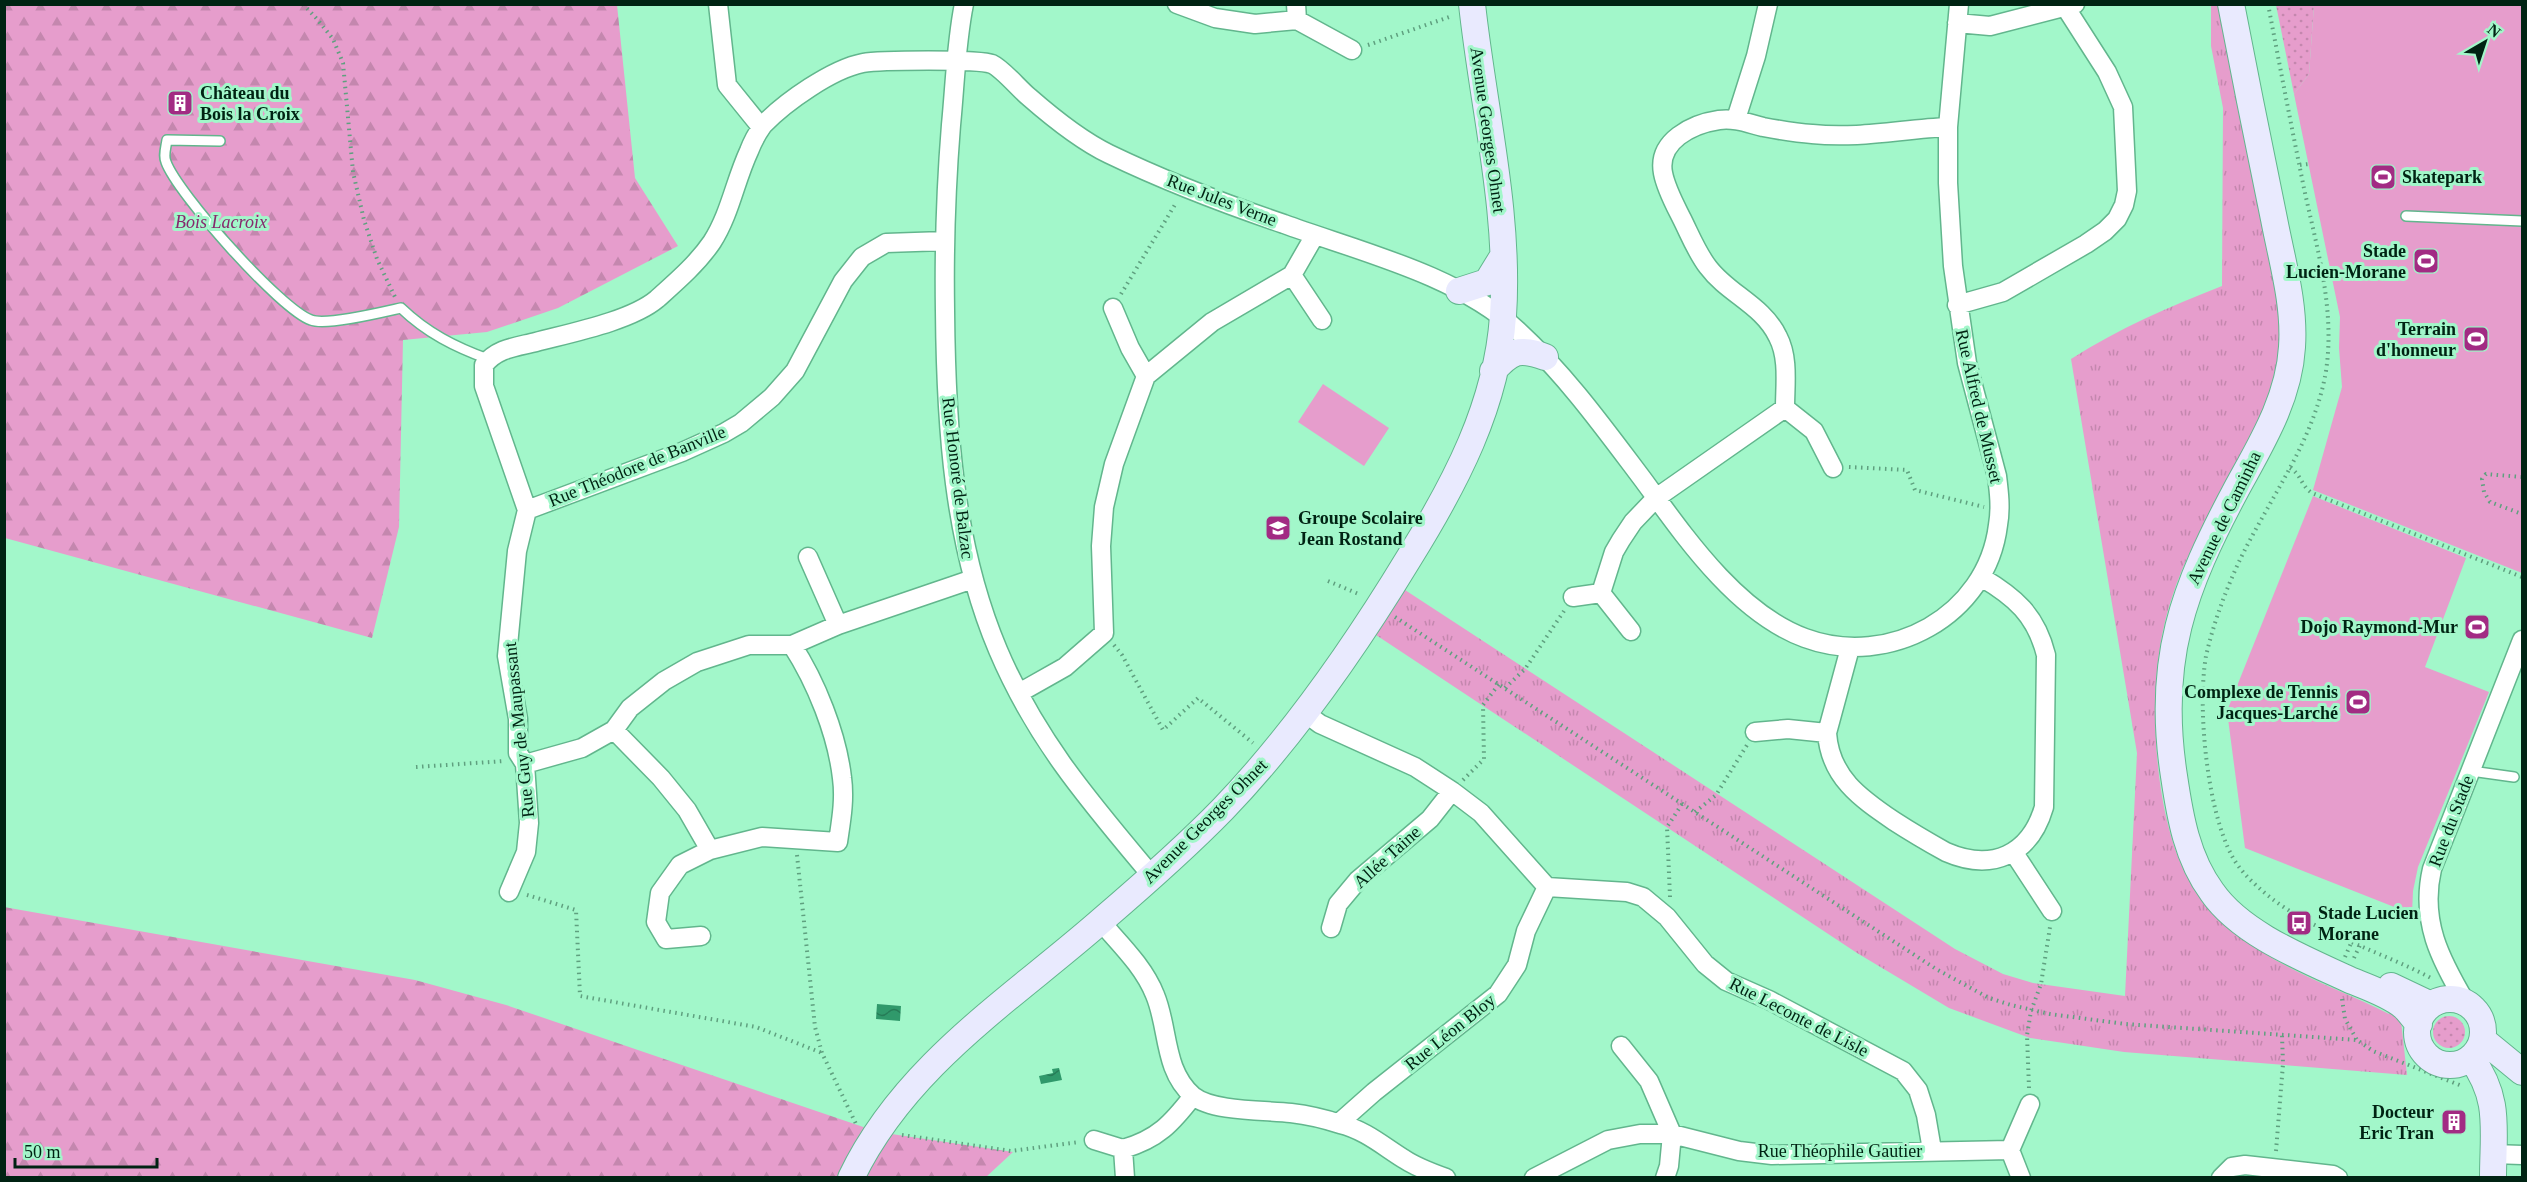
<svg xmlns="http://www.w3.org/2000/svg" width="2527" height="1182" font-family="'Times New Roman',serif">
  <style>
    .grass { fill: url(#grass-dots) }
    .forest { fill: url(#forest-firs) }
    .park { fill: url(#park-tufts) }
    .pitch { fill: #e69dcc }
    .water { fill: url(#water-waves) }
    .lines { fill: none; stroke-linecap: round; stroke-linejoin: round }
    .lane-casing { stroke: #62b68d; stroke-width: 12 }
    .street-casing { stroke: #62b68d; stroke-width: 21 }
    .secondary-casing { stroke: #62b68d; stroke-width: 28 }
    .path { stroke: #5fa07f; stroke-width: 4; stroke-dasharray: 1.5 4.5; stroke-linecap: butt }
    .lane { stroke: #fff; stroke-width: 9 }
    .street { stroke: #fff; stroke-width: 18 }
    .secondary { stroke: #e9eafe; stroke-width: 26 }
    .labels { text-anchor: middle; stroke-width: 6; stroke-linejoin: round; paint-order: stroke }
    .poi-label { font-size: 18px; font-weight: bold; fill: #002313; stroke: #a2f7ca; text-anchor: end }
    .street-label { font-size: 18px; fill: #002313; stroke: #a2f7ca }
    .park-label { font-size: 18px; font-style: italic; fill: #86296d; stroke: #a2f7ca }
  </style>
  <defs>
    <pattern id="grass-dots" width="8" height="8" patternUnits="userSpaceOnUse" patternTransform="scale(1.5)"><rect width="8" height="8" fill="#e69dcc"/><path d="M2 2h.1M6 6h.1" fill="none" stroke="#c487ae" stroke-width="1.8" stroke-linecap="round"/></pattern>
    <pattern id="forest-firs" width="22" height="20" patternUnits="userSpaceOnUse" patternTransform="scale(1.5)"><rect width="22" height="20" fill="#e69dcc"/><path d="M5 1l3.5 6h-7zM16 11l3.5 6h-7z" fill="#c487ae"/></pattern>
    <pattern id="park-tufts" width="24" height="20" patternUnits="userSpaceOnUse" patternTransform="scale(1.5)"><rect width="24" height="20" fill="#e69dcc"/><path d="M3 7l-1-3M5 7V3M7 7l1-3M15 17l-1-3M17 17v-4M19 17l1-3" fill="none" stroke="#c487ae"/></pattern>
    <pattern id="water-waves" width="16" height="10" patternUnits="userSpaceOnUse" patternTransform="scale(1.5)"><rect width="16" height="10" fill="#30996b"/><path d="M0 5q4-4 8 0t8 0" fill="none" stroke="#267c57"/></pattern>
  </defs>
  <rect width="100%" height="100%" fill="#a2f7ca"/>
  <path class="grass" d="M2276,5h38l-5,69 -15,20z
    M2433 1032a16 16 0 1 1 32 0a16 16 0 1 1-32 0Z"/>
  <path class="forest" d="M4,5h613l18,173 43,68 -120,62 -71,24 -84,8 -4,187 -27,111 -367,-100z
    M4,907l411,73 91,25 372,127 135,20 -28,26 -980,-1z"/>
  <path class="park" d="M2211,5h8c14,70 28,140 42,210 9,49 26,100 18,150 -10,56 -61,130 -87,183 -15,30 -27,66 -32,99 -11,66 -4,175 29,233 12,22 31,41 51,56 43,35 100,53 149,78l2,-4 10,11 6,54 -283,-23 -94,-14 -81,-30 -92,-55 -481,-318 4,-11 25,-34 550,359 48,25 30,9 92,13 12,-243 -66,-394c49,-31 97,-52 151,-73l1,-178 -12,-62z"/>
  <path class="pitch" d="M2314,5h208v568l-209,-83 29,-103 -3,-39 1,-31 -46,-223 15,-20z
    M1323,384l66,44 -25,38 -66,-44z
    M2313,496l153,62 -41,109 64,25 -71,175 -5,24 -1,23 -167,-66 -18,-137z"/>
  <path class="water" d="M877,1004l24,2 -1,15 -24,-2z
    M1059,1068l3,12 -21,4 -2,-8 14,-3 -1,-4z"/>
  <g class="lines">
    <g class="lane-casing">
      <path id="lane" d="M220,141l-53,-1c-1,7 -4,16 -1,22 11,31 115,148 145,158 15,6 72,-8 90,-12 26,25 54,39 87,51
        M2406,216l116,5
        M2471,771l43,6"/>
    </g>
    <g class="street-casing">
      <path id="street" d="M718,4l9,81 34,42
        M964,4c-8,39 -9,81 -13,121 -5,62 -7,124 -6,186 1,114 8,233 53,339 38,90 92,152 154,226
        M1177,4l38,14 40,6 42,-4
        M1296,4l1,16 55,30
        M1957,23l33,3 85,-22
        M1736,119l20,-63 12,-52
        M1292,275l30,45
        M1957,305l46,-13 83,-48 19,-13 12,-12 7,-14 3,-14 -4,-84 -16,-35 -41,-64
        M1113,308l17,40 16,28
        M1833,468l-19,-37 -29,-23c0,-23 4,-50 -7,-71 -15,-32 -50,-43 -70,-70 -11,-14 -18,-32 -26,-48 -7,-14 -16,-30 -19,-46 -6,-32 29,-49 56,-53 16,-2 28,3 44,7 16,3 33,6 49,7 46,5 91,-5 136,-7
        M527,510l155,-58 42,-19 17,-10 31,-26 23,-26 48,-90 19,-24 24,-14 58,-2
        M808,557l30,68
        M1601,593l13,-41 7,-12 12,-18 23,-24 129,-90
        M1573,597l28,-4 30,38
        M1850,648l-23,85c3,44 33,65 67,88 17,11 34,21 52,31 46,20 84,3 98,-45l2,-152c-10,-40 -31,-58 -65,-78
        M1019,693l46,-26 39,-34 -3,-87 3,-39 10,-43 32,-88 66,-54 80,-47 23,-40
        M1305,713l15,11 95,43 37,24 29,22 66,74 80,5 16,5 24,20 38,47 21,17 43,19 134,71 15,19 8,25 6,35
        M614,730l47,48 26,32 23,40
        M1755,732l33,-3 39,4
        M525,764l57,-16 32,-18 16,-22 34,-27 33,-19 52,-17h43l46,-20 135,-46
        M2014,853l38,58
        M509,892l17,-40 3,-29 -4,-59 -7,-11v-34l-11,-63 10,-105 10,-41 -43,-124v-21c13,-17 32,-18 52,-23 34,-9 95,-21 121,-43 19,-17 40,-35 55,-57 18,-28 23,-61 37,-91 3,-8 9,-19 14,-26 22,-23 69,-56 100,-62 16,-3 116,-4 129,1 11,5 27,25 37,33 24,21 51,43 80,57 56,27 116,50 175,70 74,27 174,51 233,106 49,45 87,98 127,151 41,56 93,132 161,157 84,31 182,-22 193,-113 3,-17 1,-33 -1,-49l-30,-113 -14,-97 -5,-83v-56l11,-123
        M1101,922c19,22 43,45 54,73 14,33 8,75 38,101 20,16 73,14 98,17 17,2 34,6 49,11 25,6 43,22 64,35 12,8 28,14 42,19
        M1331,928l7,-24 20,-24 72,-61 22,-28
        M701,936l-35,3 -10,-17 4,-29 20,-28 30,-15 52,-13 76,5c3,-21 7,-42 4,-64 -5,-44 -26,-96 -50,-133
        M2466,1003c-26,-44 -46,-82 -34,-134l90,-229
        M1621,1046l28,35 23,53 -3,32 -4,12
        M1339,1123l35,-31 124,-98 19,-29 9,-34 21,-44
        M1094,1140l29,9 2,29
        M1123,1149c35,-10 49,-26 70,-53
        M2493,1154l29,1
        M1534,1178l74,-38 32,-6h32l67,17 33,4 238,-5
        M2021,1178l-11,-28 20,-46
        M2221,1178l11,-11 13,-2 88,10 5,3"/>
    </g>
    <g class="secondary-casing">
      <path id="secondary" d="M2231,4c14,72 28,143 43,215 8,42 21,85 18,128 -3,52 -31,97 -55,141 -54,101 -81,172 -63,288 6,41 13,82 38,116 29,42 93,67 138,88 17,7 38,14 53,26 6,5 10,12 16,18
        M1459,291l28,-9 16,-26
        M1493,371c19,-21 26,-23 52,-14
        M2391,986l40,19
        M2417 1032a33 33 0 1 1 66 0a33 33 0 1 1-66 0Z
        M2483,1040l39,32
        M2471,1058c30,41 22,71 22,120
        M851,1178c54,-113 161,-179 251,-258 42,-36 83,-72 121,-111 72,-75 132,-162 186,-251 46,-74 88,-153 94,-242 7,-104 -20,-209 -31,-312"/>
    </g>
    <path class="path" d="M303,4l14,15 16,20 10,24 10,109 11,48 13,39 18,38
      M2268,4c12,63 24,126 37,189 13,59 30,118 21,178 -12,72 -59,130 -89,195 -13,29 -24,59 -31,90 -9,51 1,154 26,200 8,15 21,27 34,38 46,38 112,56 165,84
      M1368,45l84,-29
      M2300,165l9,-1
      M1121,294l55,-91
      M1849,467l58,3 8,20 69,17
      M2290,468c11,6 11,18 22,25l210,84
      M2522,477l-36,-3 -4,5 2,13 6,10 32,12
      M1328,581l33,14
      M1395,617l541,352 53,29 22,7 39,9 75,10 232,16 16,11 89,35
      M1114,645l8,10 41,75 35,-32 55,45
      M1505,688l20,-19 39,-58
      M416,767l89,-6
      M1463,780l21,-21 -1,-54 16,-21
      M1695,812l21,-17 31,-50
      M797,855l18,172 7,26 35,73
      M527,895l49,15 4,86 176,31 66,26
      M1670,897l-3,-70 15,-23
      M2345,957l7,-16
      M2354,958l6,-13
      M2342,999l3,20 12,21
      M2029,1088l-2,-53 4,-24 10,-27 9,-57
      M902,1135l109,16 68,-9
      M2276,1151l7,-87 -1,-29"/>
    <use href="#lane" class="lane"/>
    <use href="#street" class="street"/>
    <use href="#secondary" class="secondary"/>
  </g>
  <defs>
    <g id="building-square" transform="scale(1.35)"><rect x="-9" y="-9" width="18" height="18" rx="4" fill="#a22b83" stroke="#a2f7ca"/><path d="M-4-6H4V6H1V3H-1V6H-4ZM-2.5-4.3h1.7v1.8h-1.7ZM.8-4.3h1.7v1.8H.8ZM-2.5-1h1.7V.8h-1.7ZM.8-1h1.7V.8H.8Z" fill="#fff"/></g>
    <g id="stadium-square" transform="scale(1.35)"><rect x="-9" y="-9" width="18" height="18" rx="4" fill="#a22b83" stroke="#a2f7ca"/><path d="M0-5a6.5 5 0 1 0 0 10a6.5 5 0 1 0 0-10ZM-3.5-1.8h7v3.6h-7Z" fill="#fff"/></g>
    <g id="school-square" transform="scale(1.35)"><rect x="-9" y="-9" width="18" height="18" rx="4" fill="#a22b83" stroke="#a2f7ca"/><path d="M0-5L7-2L0 1L-7-2ZM-4 1L0 2.5L4 1V4Q0 6-4 4Z" fill="#fff"/></g>
    <g id="bus-square" transform="scale(1.35)"><rect x="-9" y="-9" width="18" height="18" rx="4" fill="#a22b83" stroke="#a2f7ca"/><path d="M-5-6H5V4H4V6H2V4H-2V6H-4V4H-5ZM-3.5-4V0h7V-4ZM-3.5 1.2v1.5H-2V1.2ZM2 1.2v1.5H3.5V1.2Z" fill="#fff"/></g>
  </defs>
  <g fill-rule="evenodd">
    <use href="#building-square" x="180" y="103"/>
    <use href="#stadium-square" x="2383" y="177"/>
    <use href="#stadium-square" x="2426" y="261"/>
    <use href="#stadium-square" x="2476" y="339"/>
    <use href="#school-square" x="1278" y="528"/>
    <use href="#stadium-square" x="2477" y="627"/>
    <use href="#stadium-square" x="2358" y="702"/>
    <use href="#bus-square" x="2299" y="923"/>
    <use href="#building-square" x="2454" y="1122"/>
  </g>
  <g class="labels">
    <g class="poi-label">
      <text x="200" y="99" text-anchor="start">Château du<tspan x="200" dy="21">Bois la Croix</tspan></text>
      <text x="2402" y="183" text-anchor="start">Skatepark</text>
      <text x="2406" y="257">Stade<tspan x="2406" dy="21">Lucien-Morane</tspan></text>
      <text x="2456" y="335">Terrain<tspan x="2456" dy="21">d'honneur</tspan></text>
      <text x="1298" y="524" text-anchor="start">Groupe Scolaire<tspan x="1298" dy="21">Jean Rostand</tspan></text>
      <text x="2458" y="633">Dojo Raymond-Mur</text>
      <text x="2338" y="698">Complexe de Tennis<tspan x="2338" dy="21">Jacques-Larché</tspan></text>
      <text x="2318" y="919" text-anchor="start">Stade Lucien<tspan x="2318" dy="21">Morane</tspan></text>
      <text x="2434" y="1118">Docteur<tspan x="2434" dy="21">Eric Tran</tspan></text>
    </g>
    <g class="street-label">
      <text transform="translate(1488 130) rotate(82)" y="6">Avenue Georges Ohnet</text>
      <text transform="translate(1222 200) rotate(21)" y="6">Rue Jules Verne</text>
      <text transform="translate(1979 406) rotate(77)" y="6">Rue Alfred de Musset</text>
      <text transform="translate(637 466) rotate(-22)" y="6">Rue Théodore de Banville</text>
      <text transform="translate(958 478) rotate(83)" y="6">Rue Honoré de Balzac</text>
      <text transform="translate(2224 518) rotate(-64)" y="6">Avenue de Caminha</text>
      <text transform="translate(519 730) rotate(-96)" y="6">Rue Guy de Maupassant</text>
      <text transform="translate(1205 821) rotate(-45)" y="6">Avenue Georges Ohnet</text>
      <text transform="translate(2451 821) rotate(-69)" y="6">Rue du Stade</text>
      <text transform="translate(1387 857) rotate(-42)" y="6">Allée Taine</text>
      <text transform="translate(1799 1017) rotate(27)" y="6">Rue Leconte de Lisle</text>
      <text transform="translate(1450 1032) rotate(-39)" y="6">Rue Léon Bloy</text>
      <text x="1840" y="1157">Rue Théophile Gautier</text>
    </g>
    <g class="park-label">
      <text x="221" y="228">Bois Lacroix</text>
    </g>
  </g>
  <rect width="2527" height="1182" fill="none" stroke="#002313" stroke-width="12"/>
  <g transform="translate(2485 42) rotate(39)" stroke="#a2f7ca" stroke-width="4.5" paint-order="stroke">
  <path d="M0-4.5L10 22L0 15L-10 22Z" fill="#002313"/>
  <text y="-9" font-size="16" font-weight="bold" text-anchor="middle" fill="#002313">N</text>
  </g>
  <path d="M15 1158v9h142v-9" fill="none" stroke="#002313" stroke-width="3"/>
  <text x="24" y="1158" font-size="18" fill="#002313" stroke="#a2f7ca" stroke-width="4.5" paint-order="stroke">50 m</text>
</svg>
